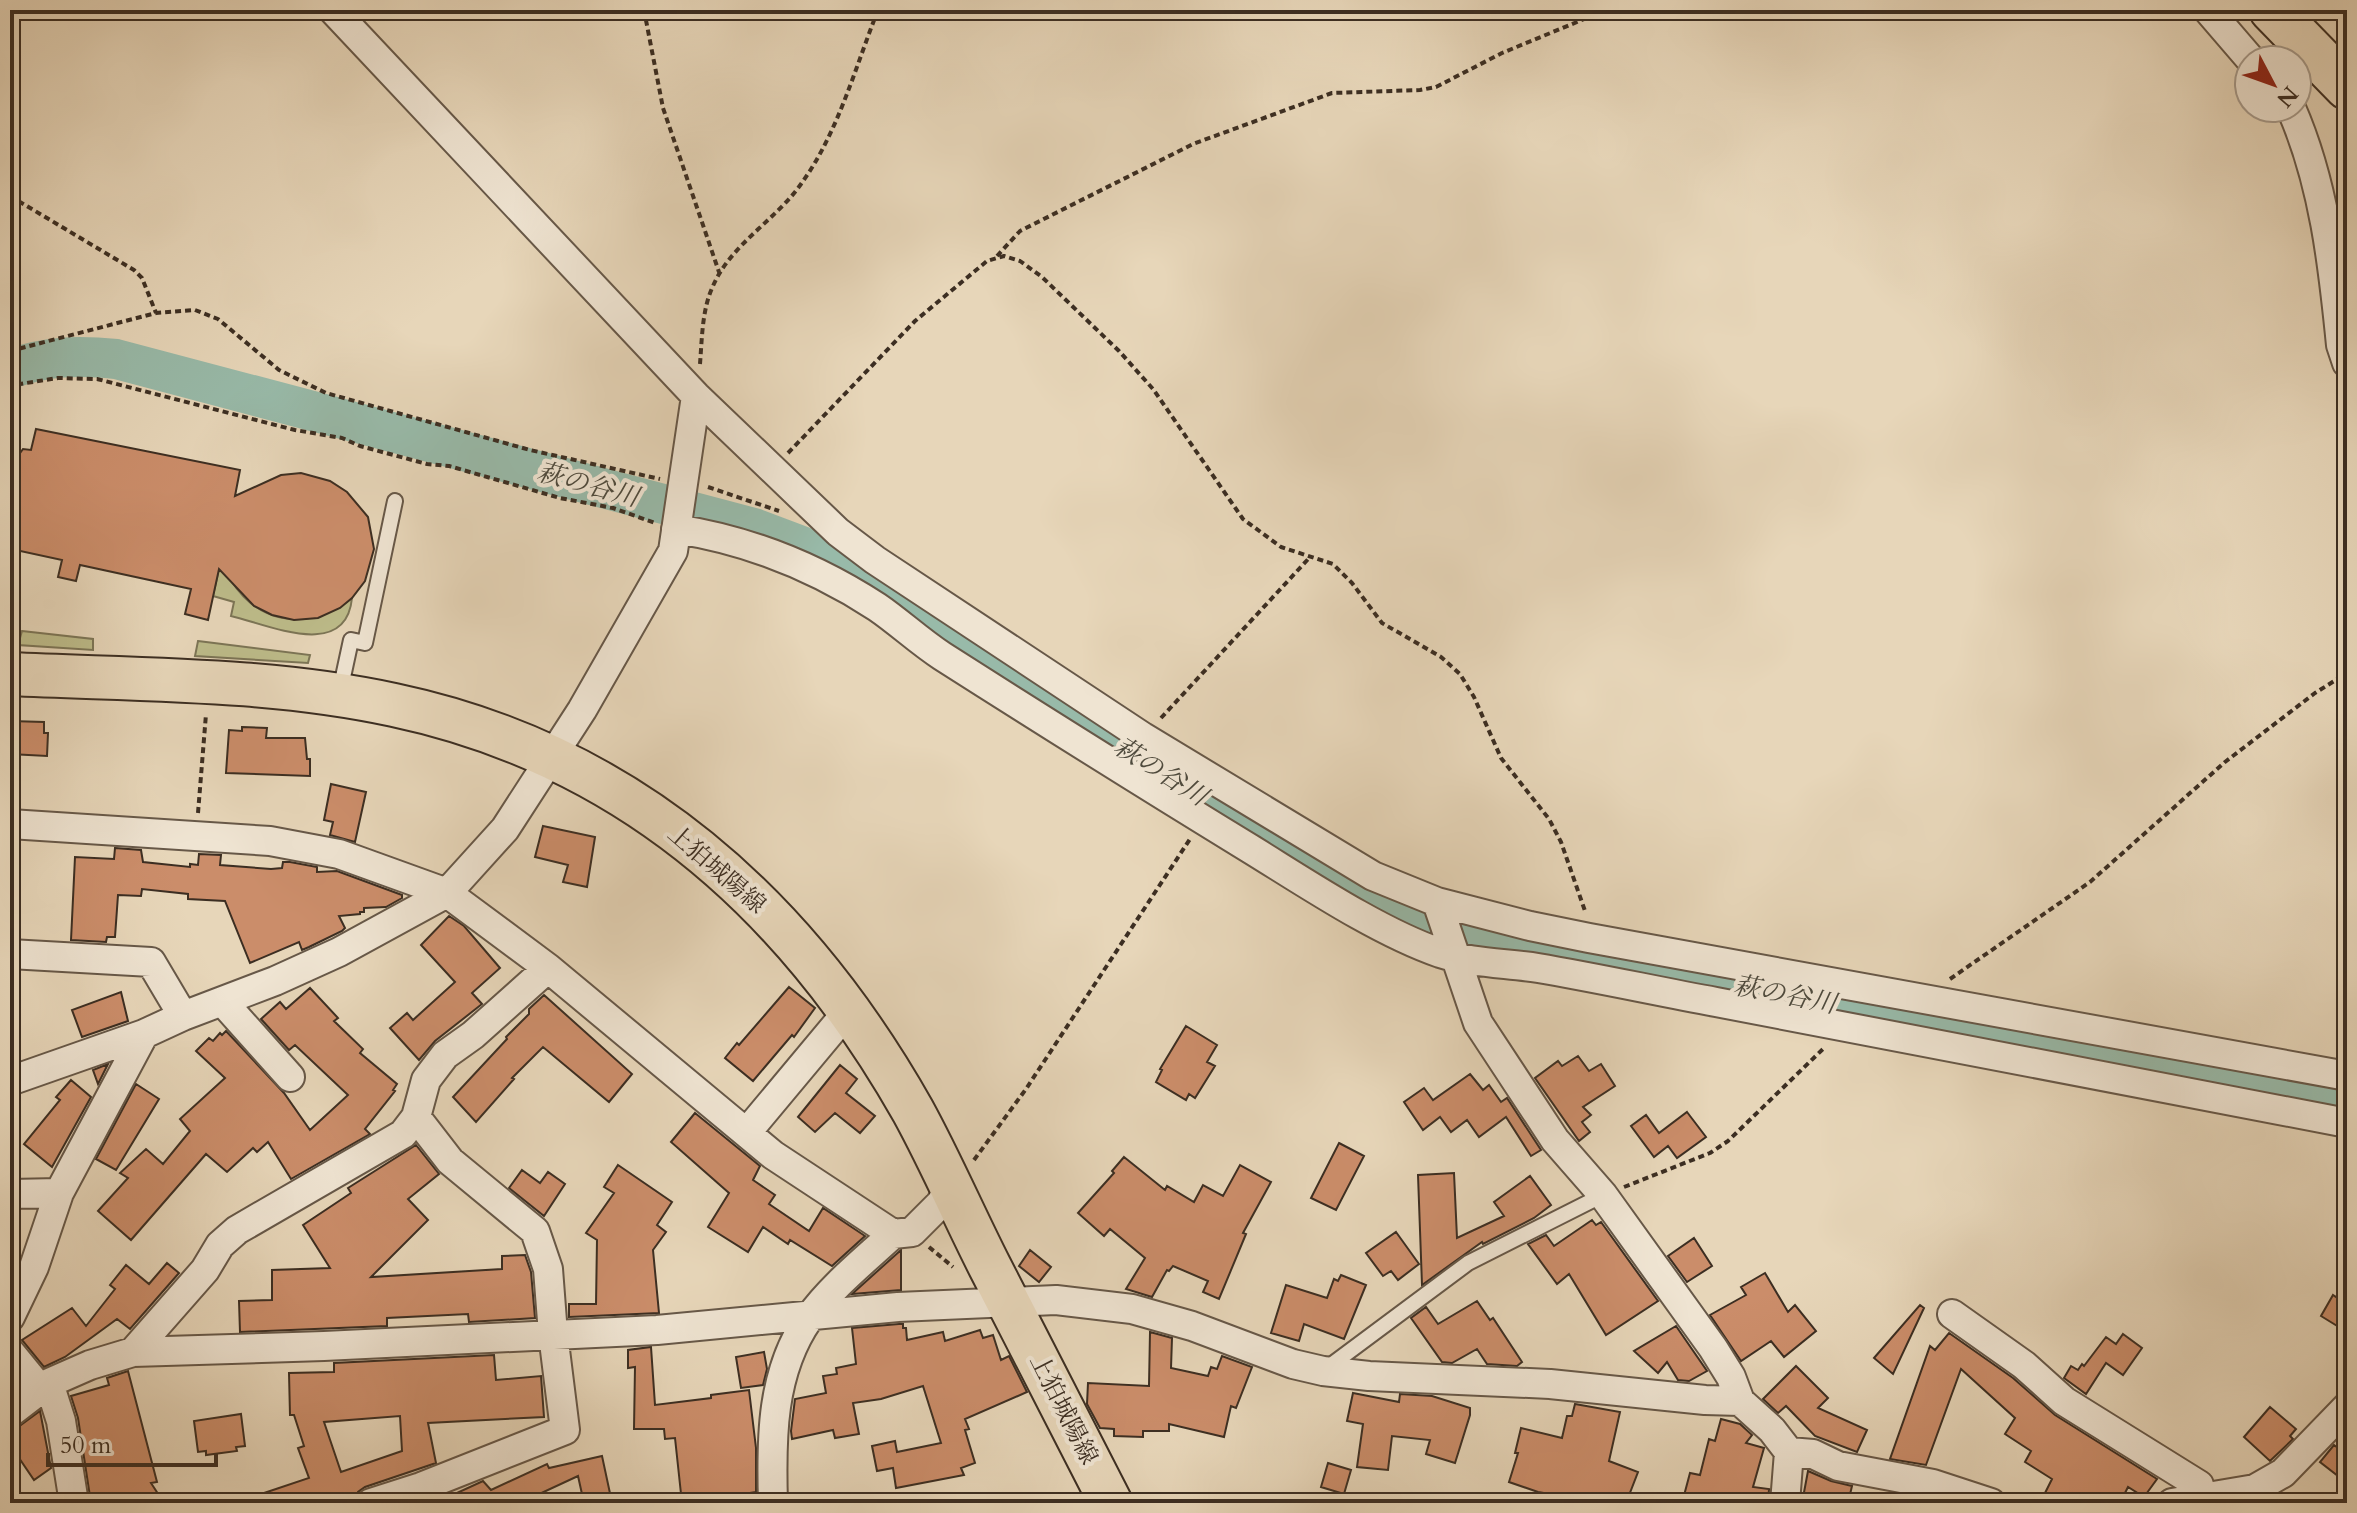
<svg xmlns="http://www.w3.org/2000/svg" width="2357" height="1513" font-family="Cardo,'Noto Serif JP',serif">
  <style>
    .green { fill: #bdbc8a; stroke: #7c7556; stroke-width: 2 }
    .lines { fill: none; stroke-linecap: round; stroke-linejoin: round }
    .river { stroke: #98baa9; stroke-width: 40 }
    .building { fill: #cb8d6a; stroke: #3c2e22; stroke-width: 2; fill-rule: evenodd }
    .lane-casing { stroke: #675848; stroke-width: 18 }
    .street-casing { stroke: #675848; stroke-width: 32 }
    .primary-casing { stroke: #3c2e22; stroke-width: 46 }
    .highway-casing { stroke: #3c2e22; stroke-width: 48 }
    .path { stroke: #3c2e22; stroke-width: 4; stroke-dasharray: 6 4; stroke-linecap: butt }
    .lane { stroke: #efe4d2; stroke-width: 14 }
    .street { stroke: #efe4d2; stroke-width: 28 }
    .primary { stroke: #e7d6b9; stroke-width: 42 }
    .highway { stroke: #e7d6b9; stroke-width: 44 }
    .labels { text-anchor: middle; stroke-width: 8; stroke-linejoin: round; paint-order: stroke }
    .street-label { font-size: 24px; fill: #3c2e22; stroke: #efe4d2 }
    .water-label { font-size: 26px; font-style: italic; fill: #4e4a3d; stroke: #efe4d2 }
  </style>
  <rect width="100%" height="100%" fill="#e7d6b9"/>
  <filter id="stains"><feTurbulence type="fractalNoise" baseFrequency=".0025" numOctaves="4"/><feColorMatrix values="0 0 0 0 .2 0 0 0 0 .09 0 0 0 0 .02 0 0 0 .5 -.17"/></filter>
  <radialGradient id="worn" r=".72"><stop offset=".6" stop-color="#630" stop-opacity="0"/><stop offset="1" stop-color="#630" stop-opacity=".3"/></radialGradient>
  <path class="green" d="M219,569l7,2c26,53 80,63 126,27 -6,63 -83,27 -121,18l3,-14 -21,-6z
    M22,631l71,8v11l-75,-5z
    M198,641l112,14 -2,8 -113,-7z"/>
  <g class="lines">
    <path class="river" d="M10,369c36,-13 68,-14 106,-10l638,169 66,25 73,42 96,68 237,149 167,100 39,15 53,13 211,36 651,123"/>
  </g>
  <path class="building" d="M36,429l204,41 -5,26 46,-21 20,-2 29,8 17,11 21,25 6,32 -9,32 -13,17 -12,10 -22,10 -24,2 -22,-5 -18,-9 -35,-37 -11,51 -23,-6 6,-25 -111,-24 -4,16 -18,-4 4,-17 -51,-11 4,-24 -5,-1v-57l13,-18 8,1z
    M10,721l34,1v11h4l-1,23 -37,-2z
    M242,727l25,1 -1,10h39l2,21h3v17l-84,-3 3,-43 13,1z
    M331,784l35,8 -11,50 -25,-7 3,-13 -9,-2z
    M543,826l52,11 -8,50 -24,-5 5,-17 -33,-8z
    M115,848l26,2 2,12 47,5v-3l8,1 1,-11 22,1 -1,10 51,4 11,-1 1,-6h7l27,5v5l20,-1 65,24v3l-16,9 -22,1v4h-4v2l-21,2 6,12 -3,3 -33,16 -7,3 -3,-8 -49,21 -25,-62 -37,-2v-5l-46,-5 -1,7 -23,-1 -3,42h-8l-1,5 -35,-2 4,-83 39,2z
    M449,916l15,10 36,42 -28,25 10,11 -47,37 -16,19 -29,-32 17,-15 6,7 42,-38 -34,-37z
    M789,987l26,21 -21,29 -2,-2 -39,46 -28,-23 12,-15 2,2z
    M310,988l28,30 -4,3 29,28 -3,4 37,31 -4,6 2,1 -30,38 5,5 -79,45 -23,-37 -11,10 -4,-4 -26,24 -21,-18 -75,86 -33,-29 30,-33 -8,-5 26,-24 17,15 27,-33 -10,-12 45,-41 -29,-27 13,-13 4,3 7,-8 2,2 4,-4 58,62 26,37 38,-35 -53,-50 -6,5 -28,-31 19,-17 6,7z
    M121,992l7,29 -46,16 -10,-27z
    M544,995l88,79 -23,28 -66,-55 -31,31 2,1 -38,43 -23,-25 54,-58 -1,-2 23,-23v-5z
    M1186,1026l31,19 -10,17 8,4 -20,32 -6,-4 -3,6 -30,-18 6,-12 -2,-1z
    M1578,1056l11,15 12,-7 14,22 -32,21 8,8 -9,7 8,10 -11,9 -44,-63 23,-17 4,5z
    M108,1064l-10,20 -5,-14z
    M840,1065l17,14 -11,14 29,23 -15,17 -25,-20 -20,19 -17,-15z
    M1470,1074l13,16 6,-5 12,17 6,-4 34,52 -10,6 -25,-39 -27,20 -12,-17 -16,12 -11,-15 -17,13 -19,-28 20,-14 9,12z
    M71,1080l20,17 -39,70 -28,-23 36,-44 -4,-3z
    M136,1084l23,15 -43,71 -20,-11z
    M1687,1112l19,25 -29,21 -9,-12 -14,11 -23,-31 15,-11 13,18z
    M695,1113l65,53 -7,14 22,15 -6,9 40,27 14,-23 42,28 -33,30 -42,-26 -2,4 -25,-17 -15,25 -40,-25 21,-34 -58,-51z
    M1339,1143l25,13 -28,54 -25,-12z
    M416,1145l23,29 -31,25 20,21 -57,57 131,-8v-13l23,-1 6,17 4,46 -66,4 -1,-8 -81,4v8l-147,6 -1,-31 33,-1v-30l58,-2 -27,-43 48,-32 -3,-5z
    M1124,1157l41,33 2,-4 27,16 9,-17 20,11 17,-31 31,17 -28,51 3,1 -27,65 -16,-7 5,-11 -35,-15 -4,5 -2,-1 -15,27 -26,-8 19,-31 -35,-29 -6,7 -26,-23 36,-40 -2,-2z
    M618,1165l54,37 -15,23 9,7 -13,18 6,63 -90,4v-13h27l1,-64 -11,-7 28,-40 -10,-6z
    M522,1170l18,13 8,-11 17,12 -21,32 -35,-28z
    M1454,1173l3,65 47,-22 -10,-14 36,-26 21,29 -17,13 -51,26 -1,-2 -60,43 -4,-110z
    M1592,1220l4,5 5,-3 57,79 -52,34 -37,-61 -12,10 -29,-40 18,-9 8,11z
    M1396,1232l23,32 -21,16 -7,-9 -8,5 -17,-23z
    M1694,1238l18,28 -25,16 -19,-26z
    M901,1250v40l-49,4 20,-18z
    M1030,1250l21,17 -12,15 -20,-16z
    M167,1263l12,10 -49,56 -13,-10 -52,38 -21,10 -22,-27 50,-32 14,18 29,-37 -5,-4 16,-20 23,19z
    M1765,1273l23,39 7,-7 21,26 -32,26 -13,-16 -30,20 -31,-46 36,-20 -5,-8z
    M1341,1275l25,10 -22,54 -40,-15 -5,17 -28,-8 15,-48 41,13 7,-19 4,2z
    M2347,1280v52l-26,-16 12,-21 3,2z
    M1477,1301l13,19 3,-2 29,44 -5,4 -30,-2 -10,-15 -25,14 -10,-1 -31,-44 15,-11 12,17z
    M1920,1305l4,3 -31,66 -19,-16z
    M899,1324h4v4h3l1,12 36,-8 2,9 35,-11 3,8 10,-3 8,25 8,-4 18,36 -62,27 4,10 -4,1 10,33 -14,5 3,7 -68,13 -3,-20 -16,3 -5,-25 23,-5 2,11 44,-9 -18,-57 -42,13 -28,4 6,31 -24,4 -2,-8 -41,9 -1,-8 4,-32 31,-6 -3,-17 14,-2 -1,-6 20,-4 -4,-36z
    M1676,1326l31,45 -18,10 -11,-1 -11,-18 -9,11 -24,-22z
    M1150,1332l22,6 -1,30 37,8 3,-9 6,2 5,-13 30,11 -16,41 -5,-2 -7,31 -55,-13v7h-26v6l-29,-1v-7l-14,-1 -13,-24 1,-21 61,3z
    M1949,1333l64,45 42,37 102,64 -13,18 -16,-10 -8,16h-16l-16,-8 -3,7 -14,-7 -4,8h-27l12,-24 -27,-17 6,-11 -26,-17 10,-16 -54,-49 -35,96 -36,-6 40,-113 5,4z
    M2123,1334l19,14 -19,27 -17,-12 -20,31 -22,-16 7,-12 7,4 4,-6 2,2 22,-29 10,7z
    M651,1347l4,58 56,-7v-3l38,-5 7,58v44l-7,1 1,10h-68l-7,-65 -10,1 -1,-10h-30l1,-62 -7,1v-18z
    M764,1352l3,17 -4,16 -22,3 -5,-31z
    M494,1355l2,25 45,-4 3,41 -116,6 8,40 -71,24 -7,5 -4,11h-110l-1,-3 66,-22 -11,-30 6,-2 -10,-31h-4l-1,-42 45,-1v-9zM400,1416l2,35 -61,21 -17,-50z
    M1796,1366l32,32 -10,10 49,22 -10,22 -42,-16 -29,-30 -8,7 -15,-14z
    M128,1371l29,111 -6,1 13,20h-73l-13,-85 -7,-22 38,-11 -2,-7z
    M1353,1393l46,9 1,-8 32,2 38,12v7l-15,48 -29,-9 4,-14 -38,-4 -4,34 -31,-3 6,-43 -16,-3z
    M1575,1404l45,8 -11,49 29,11 -12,31h-24l-64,-11 -29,-10 9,-29h-3l6,-25 41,10 5,-22h5z
    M2270,1407l26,22 -6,7 3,3 -23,22 -26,-24z
    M40,1411l11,57 -17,12 -15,-22 -9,7v-32z
    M241,1414l4,32 -9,1 1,4 -31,4v-4l-8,1 -4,-31z
    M1721,1419l19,5 12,11 -6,8 18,5 -11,39 16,2 -1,14h-86l8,-30 10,2 9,-36 6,2z
    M2334,1445l13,10v8l-9,13 -18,-14z
    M602,1456l9,42 -27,5 -6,-27 -58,27h-93l16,-6 1,2 39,-18 8,9 56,-26 2,4z
    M1328,1463l23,7 -7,24 -23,-7z
    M1808,1471l23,10 21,5 -4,17h-46z"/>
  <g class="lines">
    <g class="lane-casing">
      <path id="lane" d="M340,691l11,-51 14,3 30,-142
        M1323,1371l145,-108 135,-68"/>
    </g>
    <g class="street-casing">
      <path id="street" d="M333,10l363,386 142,136 37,28 268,177 230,139 64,26 41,121 77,117 48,55 110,153 18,29 9,24 32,29 17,22 -4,51
        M2208,10l43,50
        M2291,108c33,75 42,156 50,237l6,18
        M676,529c72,11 141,39 201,78 22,15 42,34 65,49 102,65 204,129 307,192 57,35 128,83 191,105 31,10 65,10 98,15 59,10 118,23 178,34 210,39 420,81 631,121
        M10,824l260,17 69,13 108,39 101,75 225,187 120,79 19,-2 28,-28 11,-17
        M1437,902l93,24 59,12 758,138
        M10,954l141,8 32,54
        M223,1002l67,75
        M10,1081l134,-47 39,-18 92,-35 64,-29 108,-59 58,-64 77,-119 91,-159 23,-155
        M747,1132l101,-121
        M10,1194l49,-1 85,-159
        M1952,1314l72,51 40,36 135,84 3,13
        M10,1317l24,-50 25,-74
        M10,1352l31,38
        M133,1352l72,-82 15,-25 17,-15 166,-96 13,-17 10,-37 19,-25 28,-20 75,-67
        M49,1383l12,38 13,82
        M10,1413l39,-30 41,-18 43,-13 191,-6 333,-16 241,-23 158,-7 76,9 60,17 101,38 30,7 46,5 181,8 155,16 35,1
        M1789,1452l24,2 25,12 95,18 58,19
        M371,1503l50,-16 144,-57 -12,-96 -5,-65 -13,-38 -85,-70 -34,-44
        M773,1503c-2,-64 -2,-131 36,-185 23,-32 56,-58 84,-84
        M2172,1503l83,-14 28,-16 64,-66"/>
    </g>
    <g class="primary-casing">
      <path id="primary" d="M10,674c127,6 259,4 384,31 236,50 403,201 519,406 28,51 51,105 77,156 40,79 81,157 121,236"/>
    </g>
    <g class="highway-casing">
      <path id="highway" d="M2272,10l75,77"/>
    </g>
    <path class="path" d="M644,10l19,98 56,164
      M10,196l124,74 8,8 14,35
      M997,256l23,-25 173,-87 139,-51 88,-3 16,-3 66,-34 104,-43
      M10,351l146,-38 39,-3 23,9 61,51 47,23 204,57 130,29
      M700,364c2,-25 2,-55 13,-78 18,-42 63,-66 88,-102 37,-51 54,-116 77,-174
      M10,392l10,-8 38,-6 39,1 198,51 47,8 18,8 67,18 22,2 111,32 53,10 42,15
      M788,453l127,-132 72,-60 17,-5 16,5 22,16 77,74 34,38 90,130 38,28 52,17 19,19 30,40 59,34 19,17 14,23 27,61 48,61 12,23 24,69
      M708,487l71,24
      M1161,718l150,-162
      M198,813l8,-99
      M1950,979l140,-97 135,-120 90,-69 32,-20
      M974,1160l52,-71 164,-250
      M1624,1187l86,-34 18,-12 96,-93
      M929,1247l24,20"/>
    <use href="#lane" class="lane"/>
    <use href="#street" class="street"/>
    <use href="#primary" class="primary"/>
    <use href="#highway" class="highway"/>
  </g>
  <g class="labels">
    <g class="street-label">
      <text transform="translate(717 869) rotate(41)" y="8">上狛城陽線</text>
      <text transform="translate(1064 1409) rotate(63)" y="8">上狛城陽線</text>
    </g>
    <g class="water-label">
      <text transform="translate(588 484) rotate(15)" y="9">萩の谷川</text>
      <text transform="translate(1161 771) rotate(32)" y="9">萩の谷川</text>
      <text transform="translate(1785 994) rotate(11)" y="9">萩の谷川</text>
    </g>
  </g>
  <rect width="2357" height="1513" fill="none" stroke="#e7d6b9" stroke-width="40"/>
  <rect x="12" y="12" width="2333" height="1489" fill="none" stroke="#3c2e22" stroke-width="4"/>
  <rect x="20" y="20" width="2317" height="1473" fill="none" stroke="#3c2e22" stroke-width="2"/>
  <g transform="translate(2273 84) rotate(131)"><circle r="38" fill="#efe4d2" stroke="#a79b8c" stroke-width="2"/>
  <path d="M0-6L14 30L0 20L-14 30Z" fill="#8f2418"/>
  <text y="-12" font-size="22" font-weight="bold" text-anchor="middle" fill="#3c2e22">N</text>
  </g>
  <path d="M48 1453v12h168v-12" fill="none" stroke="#3c2e22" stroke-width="4"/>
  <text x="60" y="1453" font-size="24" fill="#3c2e22" stroke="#efe4d2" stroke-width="6" paint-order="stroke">50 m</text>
  <rect width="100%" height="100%" filter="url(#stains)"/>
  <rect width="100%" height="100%" fill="url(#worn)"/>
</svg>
